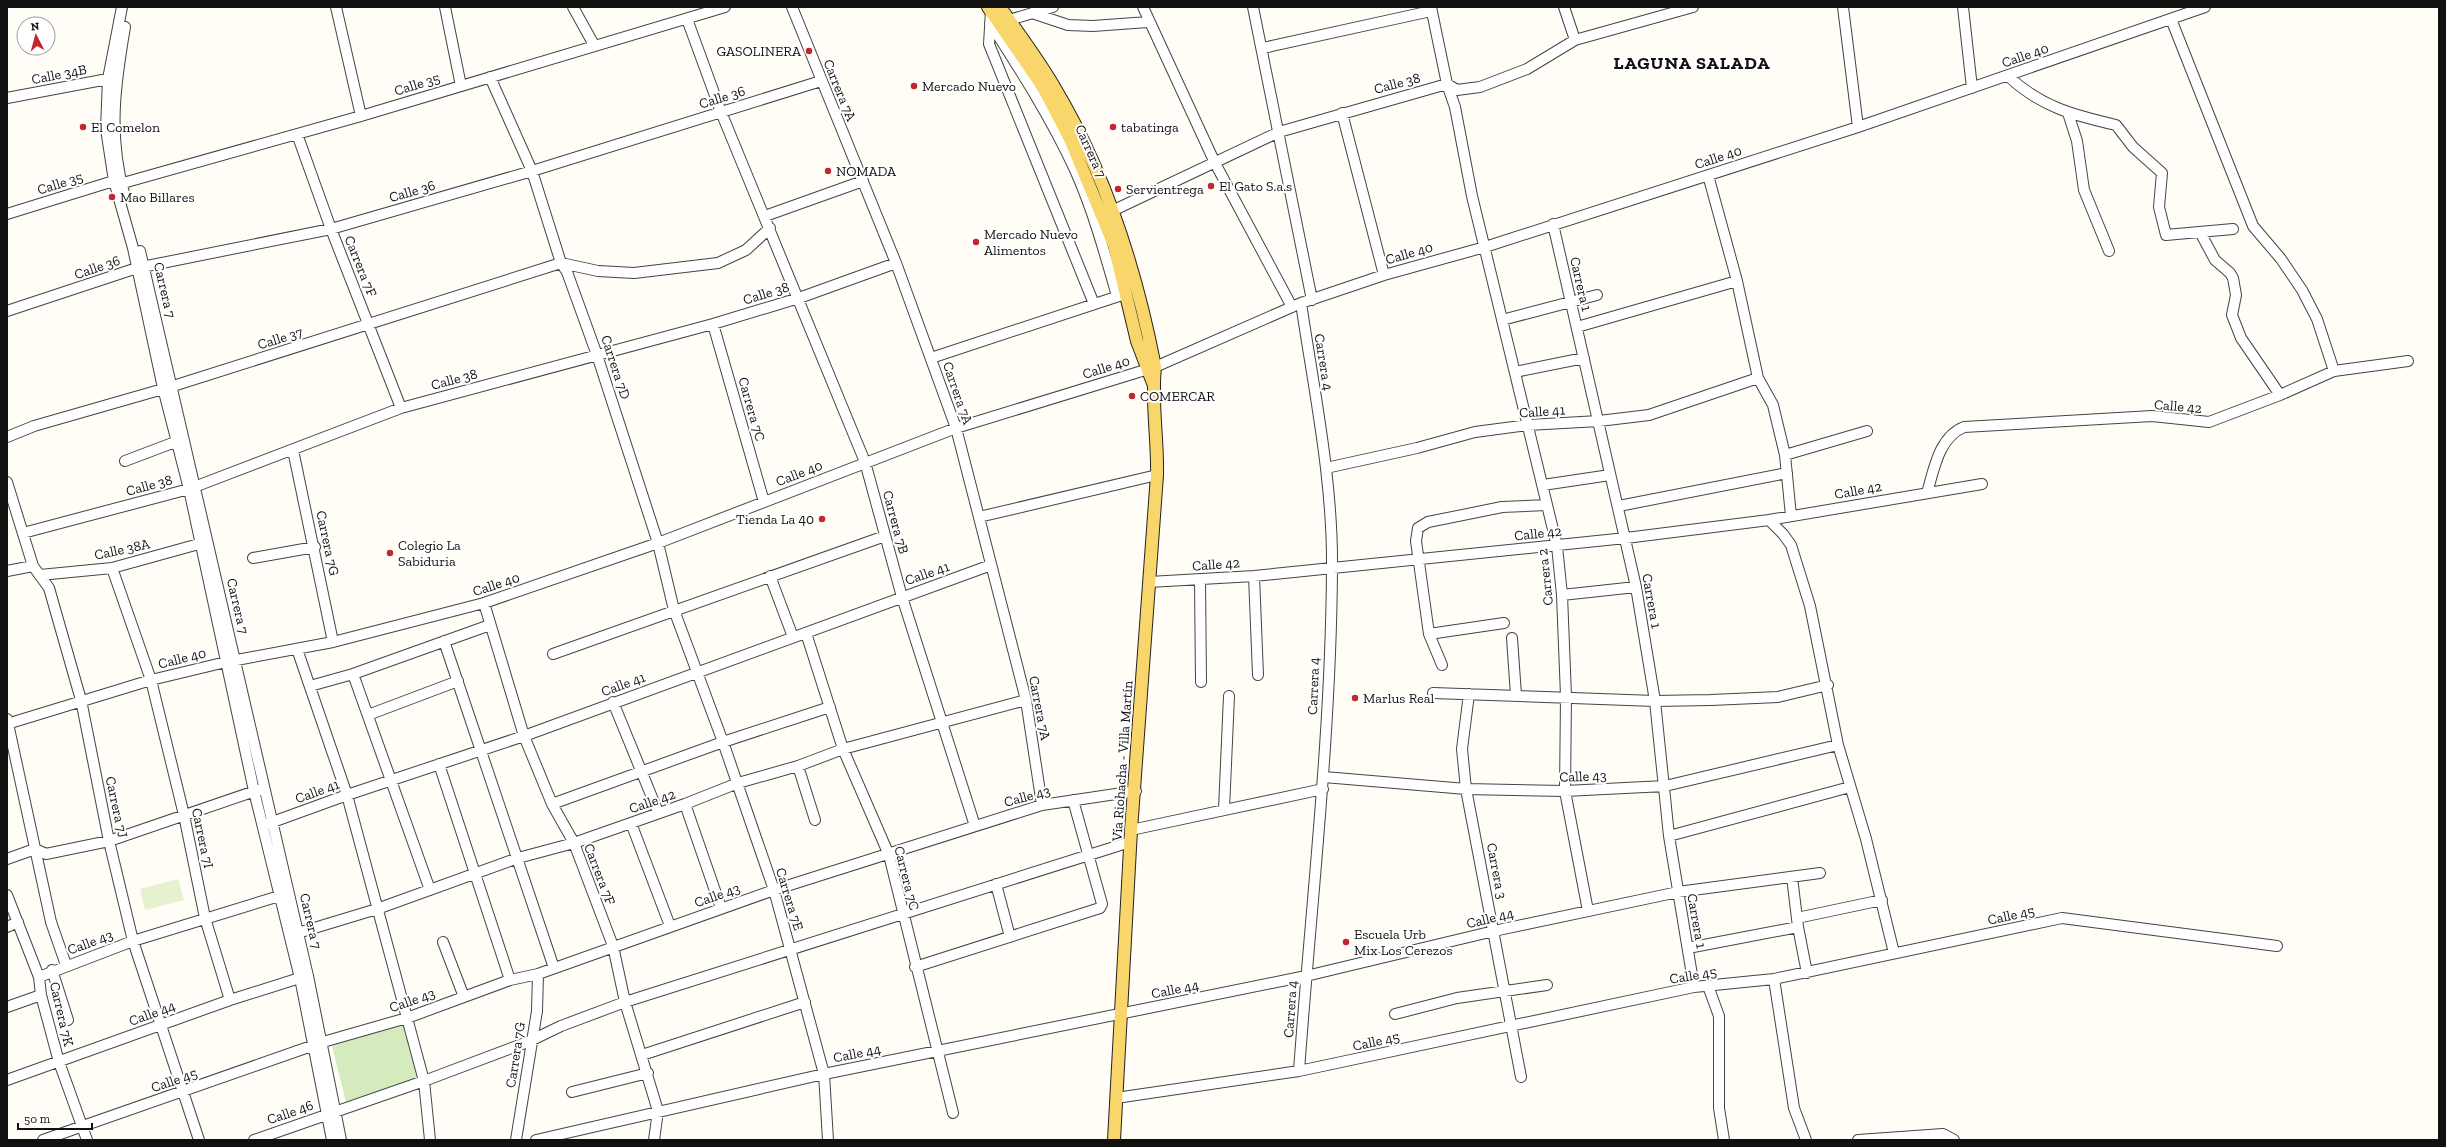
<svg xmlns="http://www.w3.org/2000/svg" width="2446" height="1147" font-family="'Zilla Slab',serif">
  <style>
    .green { fill: #d5ebbd }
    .pitch { fill: #e6f2cf }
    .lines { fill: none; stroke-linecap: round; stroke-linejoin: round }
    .minor-casing { stroke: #444; stroke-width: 12 }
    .major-casing { stroke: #222; stroke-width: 14 }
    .minor { stroke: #fff; stroke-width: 10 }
    .major { stroke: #f9d66b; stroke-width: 12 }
    .poi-dot { fill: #c4262e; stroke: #fff; stroke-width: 1.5 }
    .labels { text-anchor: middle; stroke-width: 4; stroke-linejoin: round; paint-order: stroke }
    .poi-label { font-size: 14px; fill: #111; stroke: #fff; text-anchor: start }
    .street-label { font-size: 14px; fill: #111; stroke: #fff }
    .district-label { font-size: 18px; font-weight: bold; letter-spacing: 1px; fill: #111; stroke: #fff }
  </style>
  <rect width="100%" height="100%" fill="#fffdf5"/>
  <path class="green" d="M403,1019l14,58 -71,25 -14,-56z"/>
  <path class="pitch" d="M178,879l6,21 -39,10 -5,-21z"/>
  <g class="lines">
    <g class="minor-casing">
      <path id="minor" d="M122,7l-14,72 -2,50 8,52 19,67 30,140 26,101 65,302 46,187 32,162
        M336,7l25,109
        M445,7l16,79
        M573,7l21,38
        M792,7l104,256 60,165 70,272 16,105
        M1143,7l72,156 77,144
        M1253,7l59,293
        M1431,7l16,77 8,23 17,89 85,350 5,49 4,101 -1,95 23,120
        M1564,7l11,33
        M1843,7l15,120
        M1963,7l9,81
        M991,11l-2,33 105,260
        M1032,13l36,12 25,1 55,-4
        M687,19l34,93 144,350 37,135 73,229
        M2171,19l82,207 28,33 21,31 15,29 17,52
        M1009,20l44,-13
        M990,23c31,48 61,95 85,147 18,40 30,84 42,126
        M1263,48l168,-37
        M2008,76c33,31 65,39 108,49l17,22 29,26 -3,34 7,28 67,-6
        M490,77l42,94 29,92 6,9 30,83 61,188 16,67 49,132 51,148 50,184 4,66
        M7,98l106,-20
        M1342,113l42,162
        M2068,113l9,28 7,49 25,61
        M297,134l34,95 70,179
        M1708,175l29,106 21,97 15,27 12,50 6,61
        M116,185l245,-69 364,-109
        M124,193c-16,-58 -9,-108 1,-166
        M1112,211l167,-79 168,-48 10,6 23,-3 47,-18 48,-29 118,-33
        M7,214l113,-35
        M765,216l98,-35
        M1553,224l83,363 19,114 14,135 25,151
        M2201,234l14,26 15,13 3,5 3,17 -4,20 9,23 39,57
        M140,251l168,725 33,164
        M7,311l130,-43 194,-39 201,-58 289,-90
        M1502,320l95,-25
        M713,324l51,178
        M1577,327l160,-46
        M931,358l191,-63
        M1515,372l69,-14
        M7,437l27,-11 136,-39 391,-124 37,8 36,2 84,-10 28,-13 24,-22
        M293,450l40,192
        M1785,455l82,-24
        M125,461l58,-22
        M1326,468l91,-20 58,-16 53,-7 71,-4 50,-6 109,-37
        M7,482l26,84 16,22 32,112 28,141 24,100 66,199
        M1543,485l67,-10
        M1927,493c7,-24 12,-56 37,-66l188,-11 57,6 71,-27 54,-24 74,-10
        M1619,506l168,-33
        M979,517l178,-42
        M1769,520l14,14 8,11 19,61 28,139 28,94 28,114
        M23,533l166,-44 212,-81 312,-84 86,-26 97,-35
        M253,558l62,-11
        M112,568l39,112 33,135 21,103 25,82
        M7,571l26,-5
        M40,575l72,-7 94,-26
        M770,576l23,61
        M1254,576l4,99
        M1200,580l1,102
        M1149,582l105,-6 372,-38 143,-18 213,-36
        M1562,595l74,-8
        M484,603l40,133 28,68 22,39 39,103 12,56 33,109 -4,29
        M806,633l37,116 46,106 64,258
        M1429,634l75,-11
        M1512,638l4,57
        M444,641l110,327
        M297,649l50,146 77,286 6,59
        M553,654l332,-118
        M1442,665l-13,-31 -13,-93 2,-13 10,-6 74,-15 45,-2
        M353,674l77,216
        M310,686l43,-12 137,-49
        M1433,693l222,8 56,-1 67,-3 50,-12
        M1469,694l-7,55 4,40 55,288
        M613,702l45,110
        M368,715l90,-34
        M7,719l44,203 15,43
        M7,724l144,-44 75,-18 107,-20 151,-39 174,-60 298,-115 199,-61 146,-64 83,-28 101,-28 373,-120 347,-120
        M439,764l71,216
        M798,766l17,54
        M1324,777l142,12 99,2 100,-5 173,-41
        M552,804l171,-62 107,-35
        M685,804l36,104
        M1224,809l5,-113
        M631,823l39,103
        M267,824l80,-29 177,-59 467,-171
        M1131,830l192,-41
        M1669,836l181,-49
        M7,859l28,-10 11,5 63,-13 152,-52
        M1792,877l6,50 9,46
        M996,884l14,53
        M7,895l32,82 2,18 18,67 28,78
        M1797,918l85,-18
        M7,927l11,-5
        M291,935l86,-26 141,-51 56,-15 111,-39 53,-21 60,-17 45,-17 183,-49
        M443,942l21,55
        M1688,948l110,-21
        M915,967l185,-59 2,-4 -29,-104
        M52,970l16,50
        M39,977l94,-36 153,-47
        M1774,979l20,129 12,32
        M1708,986l11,30v92l5,32
        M7,1007l34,-12
        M1395,1014l62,-16 90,-13
        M642,1055l163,-53
        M1299,1071c12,-167 32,-334 33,-502 1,-89 -18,-178 -31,-266
        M7,1080l223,-80 76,-24
        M572,1092l76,-19
        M1116,1098l183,-27 395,-84 80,-8 288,-61 215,28
        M43,1140l280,-98 84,-24 103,-38 28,-6 236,-84 268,-85 94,-14
        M254,1140l170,-59 106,-40 31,-15 64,-24 505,-160
        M516,1140l21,-129 1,-37
        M536,1140l288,-66 482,-98 188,-45 184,-39 142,-19
        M1858,1140l85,-6 11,6"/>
    </g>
    <g class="major-casing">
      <path id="major" d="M988,7l55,80 27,52 44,106 23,96 16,42
        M1000,7c18,26 37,51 53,78 52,86 83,184 102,282 -4,35 3,72 2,108l-26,355 -17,310"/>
    </g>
    <use href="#minor" class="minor"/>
    <use href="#major" class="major"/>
  </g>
  <g class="poi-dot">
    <circle cx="809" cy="51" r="4"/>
    <circle cx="914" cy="86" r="4"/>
    <circle cx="83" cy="127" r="4"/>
    <circle cx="1113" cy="127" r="4"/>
    <circle cx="828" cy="171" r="4"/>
    <circle cx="1211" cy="186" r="4"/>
    <circle cx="1118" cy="189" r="4"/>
    <circle cx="112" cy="197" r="4"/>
    <circle cx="976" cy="242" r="4"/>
    <circle cx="1132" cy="396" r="4"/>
    <circle cx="822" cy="519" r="4"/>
    <circle cx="390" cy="553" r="4"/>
    <circle cx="1355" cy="698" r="4"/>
    <circle cx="1346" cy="942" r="4"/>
  </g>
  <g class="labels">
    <g class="poi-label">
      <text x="801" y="56" text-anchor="end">GASOLINERA</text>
      <text x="922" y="91">Mercado Nuevo</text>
      <text x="91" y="132">El Comelon</text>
      <text x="1121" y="132">tabatinga</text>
      <text x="836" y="176">NOMADA</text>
      <text x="1219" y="191">El Gato S.a.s</text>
      <text x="1126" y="194">Servientrega</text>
      <text x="120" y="202">Mao Billares</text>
      <text x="984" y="239">Mercado Nuevo<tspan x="984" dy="16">Alimentos</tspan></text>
      <text x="1140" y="401">COMERCAR</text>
      <text x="814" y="524" text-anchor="end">Tienda La 40</text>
      <text x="398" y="550">Colegio La<tspan x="398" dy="16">Sabiduria</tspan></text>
      <text x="1363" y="703">Marlus Real</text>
      <text x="1354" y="939">Escuela Urb<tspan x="1354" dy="16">Mix Los Cerezos</tspan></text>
    </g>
    <g class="street-label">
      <text transform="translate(2025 55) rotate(-19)" y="5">Calle 40</text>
      <text transform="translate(59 74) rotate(-11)" y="5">Calle 34B</text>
      <text transform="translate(1397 83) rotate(-15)" y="5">Calle 38</text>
      <text transform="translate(417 84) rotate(-17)" y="5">Calle 35</text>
      <text transform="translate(840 90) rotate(68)" y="5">Carrera 7A</text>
      <text transform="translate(722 97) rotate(-17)" y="5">Calle 36</text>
      <text transform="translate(1091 151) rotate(66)" y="5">Carrera 7</text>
      <text transform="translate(1718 157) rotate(-18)" y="5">Calle 40</text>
      <text transform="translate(60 183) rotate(-17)" y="5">Calle 35</text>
      <text transform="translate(412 191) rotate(-16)" y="5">Calle 36</text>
      <text transform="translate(1409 253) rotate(-16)" y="5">Calle 40</text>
      <text transform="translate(361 266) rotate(68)" y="5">Carrera 7F</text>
      <text transform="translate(97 267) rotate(-19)" y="5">Calle 36</text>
      <text transform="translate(1581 284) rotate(77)" y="5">Carrera 1</text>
      <text transform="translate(165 290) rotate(77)" y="5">Carrera 7</text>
      <text transform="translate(766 293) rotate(-17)" y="5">Calle 38</text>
      <text transform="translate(280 338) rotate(-17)" y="5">Calle 37</text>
      <text transform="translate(1324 362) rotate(81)" y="5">Carrera 4</text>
      <text transform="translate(616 367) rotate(72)" y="5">Carrera 7D</text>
      <text transform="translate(1106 367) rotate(-17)" y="5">Calle 40</text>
      <text transform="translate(454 379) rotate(-15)" y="5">Calle 38</text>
      <text transform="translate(958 393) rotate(71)" y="5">Carrera 7A</text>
      <text transform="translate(2178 406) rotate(5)" y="5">Calle 42</text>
      <text transform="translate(752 409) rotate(74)" y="5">Carrera 7C</text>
      <text transform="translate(1542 411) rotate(-4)" y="5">Calle 41</text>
      <text transform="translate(799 473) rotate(-21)" y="5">Calle 40</text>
      <text transform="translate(149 485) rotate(-15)" y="5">Calle 38</text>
      <text transform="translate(1858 490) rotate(-10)" y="5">Calle 42</text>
      <text transform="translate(896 522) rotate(75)" y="5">Carrera 7B</text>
      <text transform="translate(1538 533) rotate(-6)" y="5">Calle 42</text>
      <text transform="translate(328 543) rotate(78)" y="5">Carrera 7G</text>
      <text transform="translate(122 549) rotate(-12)" y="5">Calle 38A</text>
      <text transform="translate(1216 564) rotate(-4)" y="5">Calle 42</text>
      <text transform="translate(927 573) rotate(-19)" y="5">Calle 41</text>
      <text transform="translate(1545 577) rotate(-96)" y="5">Carrera 2</text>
      <text transform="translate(496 584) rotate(-18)" y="5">Calle 40</text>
      <text transform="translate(1652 601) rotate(80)" y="5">Carrera 1</text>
      <text transform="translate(238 606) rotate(77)" y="5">Carrera 7</text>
      <text transform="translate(182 658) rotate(-14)" y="5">Calle 40</text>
      <text transform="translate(623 684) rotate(-20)" y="5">Calle 41</text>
      <text transform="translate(1313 686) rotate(-88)" y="5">Carrera 4</text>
      <text transform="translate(1040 708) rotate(79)" y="5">Carrera 7A</text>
      <text transform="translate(1122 761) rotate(-86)" y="5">Vía Riohacha - Villa Martín</text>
      <text transform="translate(1583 776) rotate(-2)" y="5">Calle 43</text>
      <text transform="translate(317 791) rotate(-20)" y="5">Calle 41</text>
      <text transform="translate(1027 796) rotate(-15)" y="5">Calle 43</text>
      <text transform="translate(652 801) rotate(-19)" y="5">Calle 42</text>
      <text transform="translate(117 807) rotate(78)" y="5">Carrera 7J</text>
      <text transform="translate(203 838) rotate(78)" y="5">Carrera 7I</text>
      <text transform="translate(1497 871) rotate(79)" y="5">Carrera 3</text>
      <text transform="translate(600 874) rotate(69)" y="5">Carrera 7F</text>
      <text transform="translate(907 878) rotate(76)" y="5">Carrera 7C</text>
      <text transform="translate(717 895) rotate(-19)" y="5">Calle 43</text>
      <text transform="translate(790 899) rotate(73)" y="5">Carrera 7E</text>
      <text transform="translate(2011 915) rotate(-12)" y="5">Calle 45</text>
      <text transform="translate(1490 918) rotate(-13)" y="5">Calle 44</text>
      <text transform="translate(311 921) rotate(77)" y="5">Carrera 7</text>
      <text transform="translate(1697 921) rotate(80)" y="5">Carrera 1</text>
      <text transform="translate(90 942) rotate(-20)" y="5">Calle 43</text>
      <text transform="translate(1693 975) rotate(-9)" y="5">Calle 45</text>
      <text transform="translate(1175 989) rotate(-11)" y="5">Calle 44</text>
      <text transform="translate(412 1000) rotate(-19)" y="5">Calle 43</text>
      <text transform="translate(1290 1009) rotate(-86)" y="5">Carrera 4</text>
      <text transform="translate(152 1013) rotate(-20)" y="5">Calle 44</text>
      <text transform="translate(62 1014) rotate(77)" y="5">Carrera 7K</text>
      <text transform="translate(1376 1041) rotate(-12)" y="5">Calle 45</text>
      <text transform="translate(857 1053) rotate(-11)" y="5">Calle 44</text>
      <text transform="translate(515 1055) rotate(-81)" y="5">Carrera 7G</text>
      <text transform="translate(174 1080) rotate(-19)" y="5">Calle 45</text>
      <text transform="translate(290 1112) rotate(-19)" y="5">Calle 46</text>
    </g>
    <g class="district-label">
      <text x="1692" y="69">LAGUNA SALADA</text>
    </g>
  </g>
  <rect width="2446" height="1147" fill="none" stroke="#111111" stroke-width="16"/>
  <g transform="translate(36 36) rotate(354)"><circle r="19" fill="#ffffff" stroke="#a0a0a0"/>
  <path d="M0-3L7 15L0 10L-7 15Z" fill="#c4262e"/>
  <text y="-6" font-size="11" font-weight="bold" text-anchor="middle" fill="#111111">N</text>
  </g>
  <path d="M18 1123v6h74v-6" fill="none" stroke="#111111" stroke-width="2"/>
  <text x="24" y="1123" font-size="12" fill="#111111" stroke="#ffffff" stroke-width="3" paint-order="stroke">50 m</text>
</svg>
